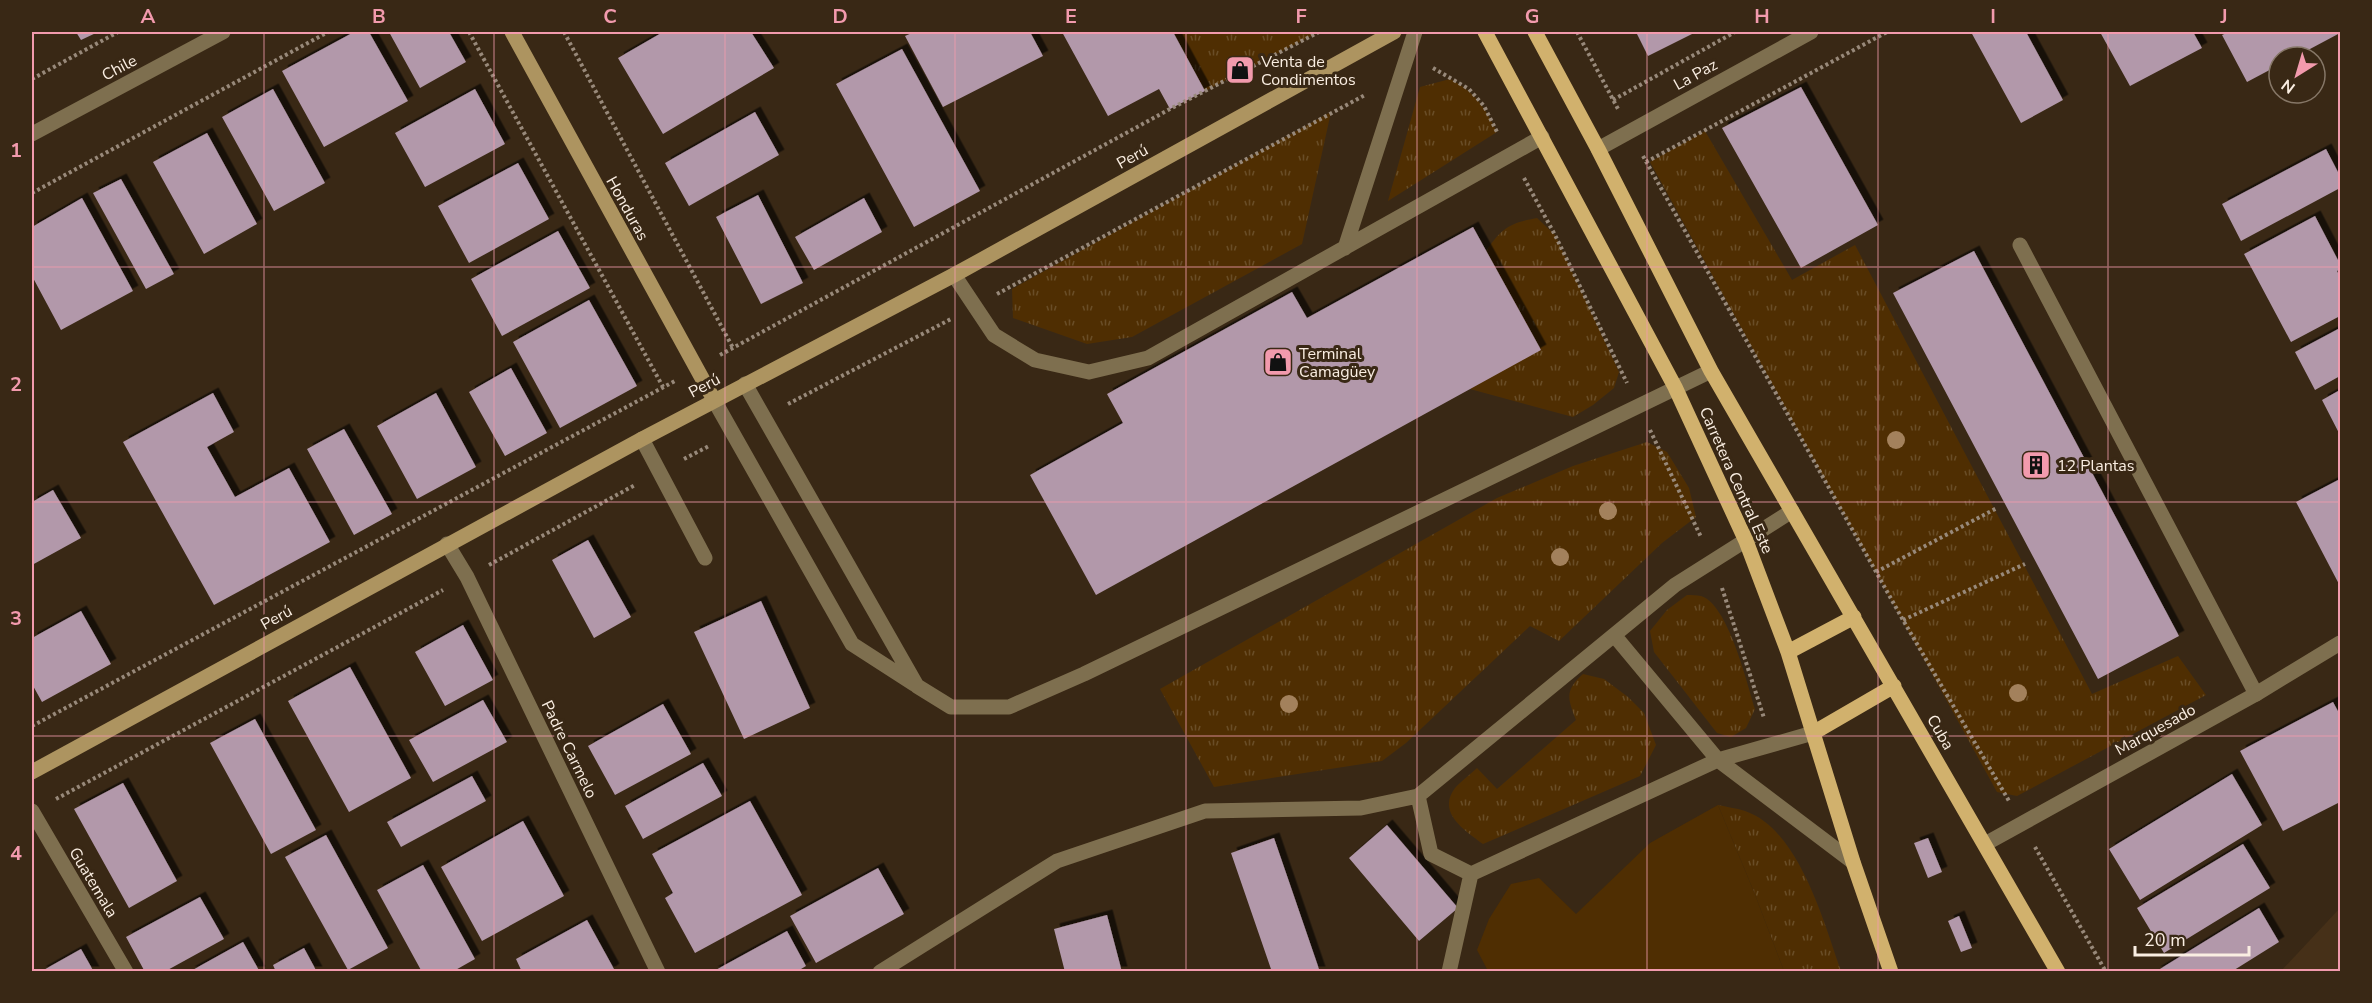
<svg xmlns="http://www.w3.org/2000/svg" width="2372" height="1003" font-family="'Nunito Sans',sans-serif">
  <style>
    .built { fill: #463018 }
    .grass { fill: url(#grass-tufts) }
    .garden { fill: #4f2e02 }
    .building { fill: #b298aa; filter: url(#shadow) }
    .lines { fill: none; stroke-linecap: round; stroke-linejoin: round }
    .path { stroke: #98897a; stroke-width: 4; stroke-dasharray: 3 3; stroke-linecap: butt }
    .lane { stroke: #7e6f4f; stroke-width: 15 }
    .street { stroke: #7e6f4f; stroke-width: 15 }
    .secondary { stroke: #ad9460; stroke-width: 15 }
    .primary { stroke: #d1b16d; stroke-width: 15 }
    .tree { fill: #a3815c }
    .grid { fill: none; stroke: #f29aad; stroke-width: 1.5; stroke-opacity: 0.55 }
    .labels { text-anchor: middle; stroke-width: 6; stroke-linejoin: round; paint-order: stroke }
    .poi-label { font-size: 16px; fill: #faeee2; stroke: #392815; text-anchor: start }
    .street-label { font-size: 16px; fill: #faeee2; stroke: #392815 }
    .neatline { fill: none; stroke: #f29aad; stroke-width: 2 }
    .grid-label { font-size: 20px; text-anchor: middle; font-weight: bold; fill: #f29aad }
  </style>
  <defs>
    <pattern id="grass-tufts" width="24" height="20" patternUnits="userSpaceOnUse" patternTransform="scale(1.5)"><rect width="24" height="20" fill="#4f2e02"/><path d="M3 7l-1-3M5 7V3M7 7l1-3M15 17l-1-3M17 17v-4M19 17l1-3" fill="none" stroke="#694d27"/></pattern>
    <filter id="shadow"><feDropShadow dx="5.5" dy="-5.5" stdDeviation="0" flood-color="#0009"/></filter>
  </defs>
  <rect width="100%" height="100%" fill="#392815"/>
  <path class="built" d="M2340,908v63h-59z"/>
  <path class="grass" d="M1173,32h146l-114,59z
    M1450,79c26,14 34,27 47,53l-109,69 32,-114z
    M1331,112l-29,132 -170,93 -45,7 -74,-26 -1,-29z
    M1705,131l87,149 63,-35 237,449 86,-38 28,39 -189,101 -20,-4 -347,-630z
    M1537,218l18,17 64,137 -5,16 -21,17 -20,12 -103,-28 16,-138c16,-23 24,-28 51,-33z
    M1647,442l20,10 22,36 7,29 -34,26 -103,98 -29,-15 -124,117 -24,18 -168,26 -54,-98 337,-191 76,-32z
    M1687,595c4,0 10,0 14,1 27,8 46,87 54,113l-9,19 -15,9 -14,-4 -63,-81 -4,-21 17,-21z
    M1583,674l21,5 24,18 16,16 12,32 -16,31 -157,68c-17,-13 -47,-31 -28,-56 6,-7 15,-13 22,-20l20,21 79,-69c-8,-21 -12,-29 7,-46z
    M1718,805c8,2 18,3 27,6 54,18 79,112 96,160h-57l-30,-79z"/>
  <path class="garden" d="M1718,805l36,87 30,79h-296l-11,-21 12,-31 22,-35 28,-6 37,36 74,-71z"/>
  <path class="building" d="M76,32h22l-17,8z
    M354,32h15l39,69 -84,46 -42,-76z
    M389,32h60l17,30 -46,26z
    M663,32h88l23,36 -111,66 -45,-76z
    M914,32h116l13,24 -100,51 -38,-71z
    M1062,32h111l32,59 -35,18 -11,-20 -51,27z
    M1636,32h60l-48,24z
    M1971,32h55l37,68 -42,23z
    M2100,32h93l9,16 -72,38z
    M2229,32h111v1l-45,24h-16v8l-32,17 -25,-47z
    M902,49l78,142 -66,36 -78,-143z
    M1801,87l77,138 -77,43 -79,-140z
    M273,89l52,94 -51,28 -52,-94z
    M475,89l30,55 -80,43 -30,-54z
    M755,112l24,43 -90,51 -24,-43z
    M207,133l50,91 -53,30 -51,-92z
    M2326,149l14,27v12l-99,53 -19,-37z
    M518,163l31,56 -80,44 -31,-57z
    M121,179l53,95 -28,15 -53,-96z
    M758,195l45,88 -42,21 -45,-87z
    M82,198l51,93 -72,39 -29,-54v-49z
    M864,198l18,34 -68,38 -19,-33z
    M2315,216l25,48v5l-3,2 3,6v39l-49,26 -47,-88z
    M1473,227l68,123 -445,245 -66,-120 93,-52 -16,-29 185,-102 15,26z
    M558,231l32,57 -88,48 -31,-57z
    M1974,251l205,385 -81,43 -205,-386z
    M589,300l48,86 -77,42 -47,-86z
    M2340,328v48l-25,14 -20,-38z
    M511,368l36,65 -42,23 -36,-64z
    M2340,390v45l-18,-35z
    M213,393l21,39 -27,15 28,50 54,-29 41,74 -116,63 -91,-163z
    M436,393l40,74 -59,32 -40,-73z
    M344,429l48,85 -38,21 -47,-86z
    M2340,479v107l-44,-84z
    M53,490l28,48 -49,27v-63z
    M588,540l43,77 -37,21 -42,-78z
    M761,601l49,107 -66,31 -50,-107z
    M81,611l30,53 -69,38 -10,-18v-46z
    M463,625l30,55 -48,26 -30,-54z
    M350,667l61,111 -62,34 -61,-111z
    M483,700l24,42 -74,40 -24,-42z
    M2333,702l7,13v87l-57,29 -43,-80z
    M663,704l28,50 -76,41 -27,-49z
    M255,719l61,111 -45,24 -61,-111z
    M703,763l19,33 -79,43 -18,-33z
    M2232,774l30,51 -122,75 -31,-51z
    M472,776l14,25 -85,46 -14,-25z
    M123,783l54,98 -48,27 -55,-99z
    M750,801l52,94 -107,58 -30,-55 8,-5 -21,-39z
    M523,821l41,75 -82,45 -41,-74z
    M1387,825l71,83 -39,33 -70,-83z
    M326,835l62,113 -40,22 -63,-113z
    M1274,838l46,134h-48l-41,-119z
    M1928,838l14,34 -14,6 -14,-35z
    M2243,844l27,44 -106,65 -27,-45z
    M423,865l52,94 -23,13h-30l-45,-82z
    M878,868l26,46 -88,49 -26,-47z
    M200,897l24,42 -60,33h-19l-19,-35z
    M2259,908l20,34 -48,30h-76z
    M1107,915l15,57h-57l-11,-43z
    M1959,916l13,32 -11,4 -13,-31z
    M587,920l27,49 -4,3h-88l-6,-13z
    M787,931l19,35 -10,6h-84z
    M243,942l17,30h-71z
    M304,948l13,24h-41l-3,-7z
    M81,949l13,23h-54z"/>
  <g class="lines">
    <path class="path" d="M469,32l194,355
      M564,32l169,316
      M1577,32l41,77
      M1433,68l36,21 15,17 13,26
      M32,79l86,-47
      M1613,100l122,-68
      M1643,156l260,464 106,181
      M1646,162l241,-130
      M1524,178l31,57 72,148
      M32,193l296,-161
      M997,294l368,-199
      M720,355l450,-246 149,-77
      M788,404l163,-85
      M1650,430l51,107
      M684,459l25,-13
      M489,565l146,-80
      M1876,572l121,-64
      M1722,588l42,130
      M1903,620l122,-56
      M32,726l643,-345
      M56,799l387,-209
      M2035,847l71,125"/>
    <path class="lane" d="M2020,245l236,449
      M1345,248l70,-216
      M954,275l40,60 41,25 54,12 59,-14 394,-221
      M745,384l172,302 34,21h58l75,-33 627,-303
      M714,400l138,244 62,40
      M642,439l63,119
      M1614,635l104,125 135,102
      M1471,874l-40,-20 -13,-58 257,-211 117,-74
      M1471,874l247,-114 95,-27
      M880,972l177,-111 148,-50 156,-3 57,-12
      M1449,972l22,-98"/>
    <path class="street" d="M32,134l191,-102
      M1598,149l213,-117
      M447,544l20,33 191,395
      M32,811l94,161
      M1985,844l271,-150 84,-51"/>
    <path class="secondary" d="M512,32l202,368
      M32,772l610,-333 312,-164 440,-243"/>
    <path class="primary" d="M1485,32l190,355 71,154 42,111 65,210 38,110
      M1535,32l63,117 113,222 347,601
      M1788,652l66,-35
      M1813,733l81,-47"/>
  </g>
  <g class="tree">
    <circle cx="1896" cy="440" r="9"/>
    <circle cx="1608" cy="511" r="9"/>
    <circle cx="1560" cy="557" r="9"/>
    <circle cx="2018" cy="693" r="9"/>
    <circle cx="1289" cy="704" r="9"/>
  </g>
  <path class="grid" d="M264,32v940M494,32v940M725,32v940M955,32v940M1186,32v940M1417,32v940M1647,32v940M1878,32v940M2108,32v940M32,267h2308M32,502h2308M32,736h2308"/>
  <defs>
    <g id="shop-square" transform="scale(1.5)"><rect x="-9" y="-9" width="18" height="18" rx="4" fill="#f29aad" stroke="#392815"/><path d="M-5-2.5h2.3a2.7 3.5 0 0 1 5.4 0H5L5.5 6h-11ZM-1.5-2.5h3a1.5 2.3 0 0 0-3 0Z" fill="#111"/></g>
    <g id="building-square" transform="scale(1.5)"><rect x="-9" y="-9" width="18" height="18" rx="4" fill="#f29aad" stroke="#392815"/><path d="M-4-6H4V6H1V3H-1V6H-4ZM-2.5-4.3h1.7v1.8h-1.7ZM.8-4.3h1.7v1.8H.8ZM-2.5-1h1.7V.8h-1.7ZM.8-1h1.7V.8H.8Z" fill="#111"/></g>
  </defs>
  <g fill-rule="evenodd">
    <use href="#shop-square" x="1240" y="70"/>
    <use href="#shop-square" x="1278" y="362"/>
    <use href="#building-square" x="2036" y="465"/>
  </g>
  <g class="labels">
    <g class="poi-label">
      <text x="1261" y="67">Venta de<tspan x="1261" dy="18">Condimentos</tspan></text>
      <text x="1299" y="359">Terminal<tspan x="1299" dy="18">Camagüey</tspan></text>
      <text x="2057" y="471">12 Plantas</text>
    </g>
    <g class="street-label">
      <text transform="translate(119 67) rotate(-28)" y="6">Chile</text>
      <text transform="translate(1695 74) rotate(-29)" y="6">La Paz</text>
      <text transform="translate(1132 156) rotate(-29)" y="6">Perú</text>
      <text transform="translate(628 208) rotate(61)" y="6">Honduras</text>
      <text transform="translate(704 385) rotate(-28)" y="6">Perú</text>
      <text transform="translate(1737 480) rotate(66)" y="6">Carretera Central Este</text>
      <text transform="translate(276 617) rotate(-29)" y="6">Perú</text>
      <text transform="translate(2155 729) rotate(-29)" y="6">Marquesado</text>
      <text transform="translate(1941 732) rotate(60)" y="6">Cuba</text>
      <text transform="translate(570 749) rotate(64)" y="6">Padre Carmelo</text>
      <text transform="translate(94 882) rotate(59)" y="6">Guatemala</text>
    </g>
  </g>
  <rect width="2372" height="1003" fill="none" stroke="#392815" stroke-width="66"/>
  <g transform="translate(2297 75) rotate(217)"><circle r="28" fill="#392815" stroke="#867767" stroke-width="1.5"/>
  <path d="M0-4.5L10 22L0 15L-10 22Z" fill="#f29aad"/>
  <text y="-9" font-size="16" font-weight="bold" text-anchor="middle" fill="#faeee2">N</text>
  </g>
  <path d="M2135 946v9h114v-9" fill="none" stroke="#faeee2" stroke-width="3"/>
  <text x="2144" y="946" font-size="18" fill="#faeee2" stroke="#392815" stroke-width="4.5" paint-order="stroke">20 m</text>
  <rect x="33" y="33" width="2306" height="937" class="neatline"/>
  <g class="grid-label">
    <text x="148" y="23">A</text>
    <text x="379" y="23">B</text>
    <text x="610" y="23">C</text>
    <text x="840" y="23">D</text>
    <text x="1071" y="23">E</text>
    <text x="1301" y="23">F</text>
    <text x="1532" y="23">G</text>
    <text x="1762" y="23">H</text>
    <text x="1993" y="23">I</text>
    <text x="2224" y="23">J</text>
    <text x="16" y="157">1</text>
    <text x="16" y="391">2</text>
    <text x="16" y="625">3</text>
    <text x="16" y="860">4</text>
  </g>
</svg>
